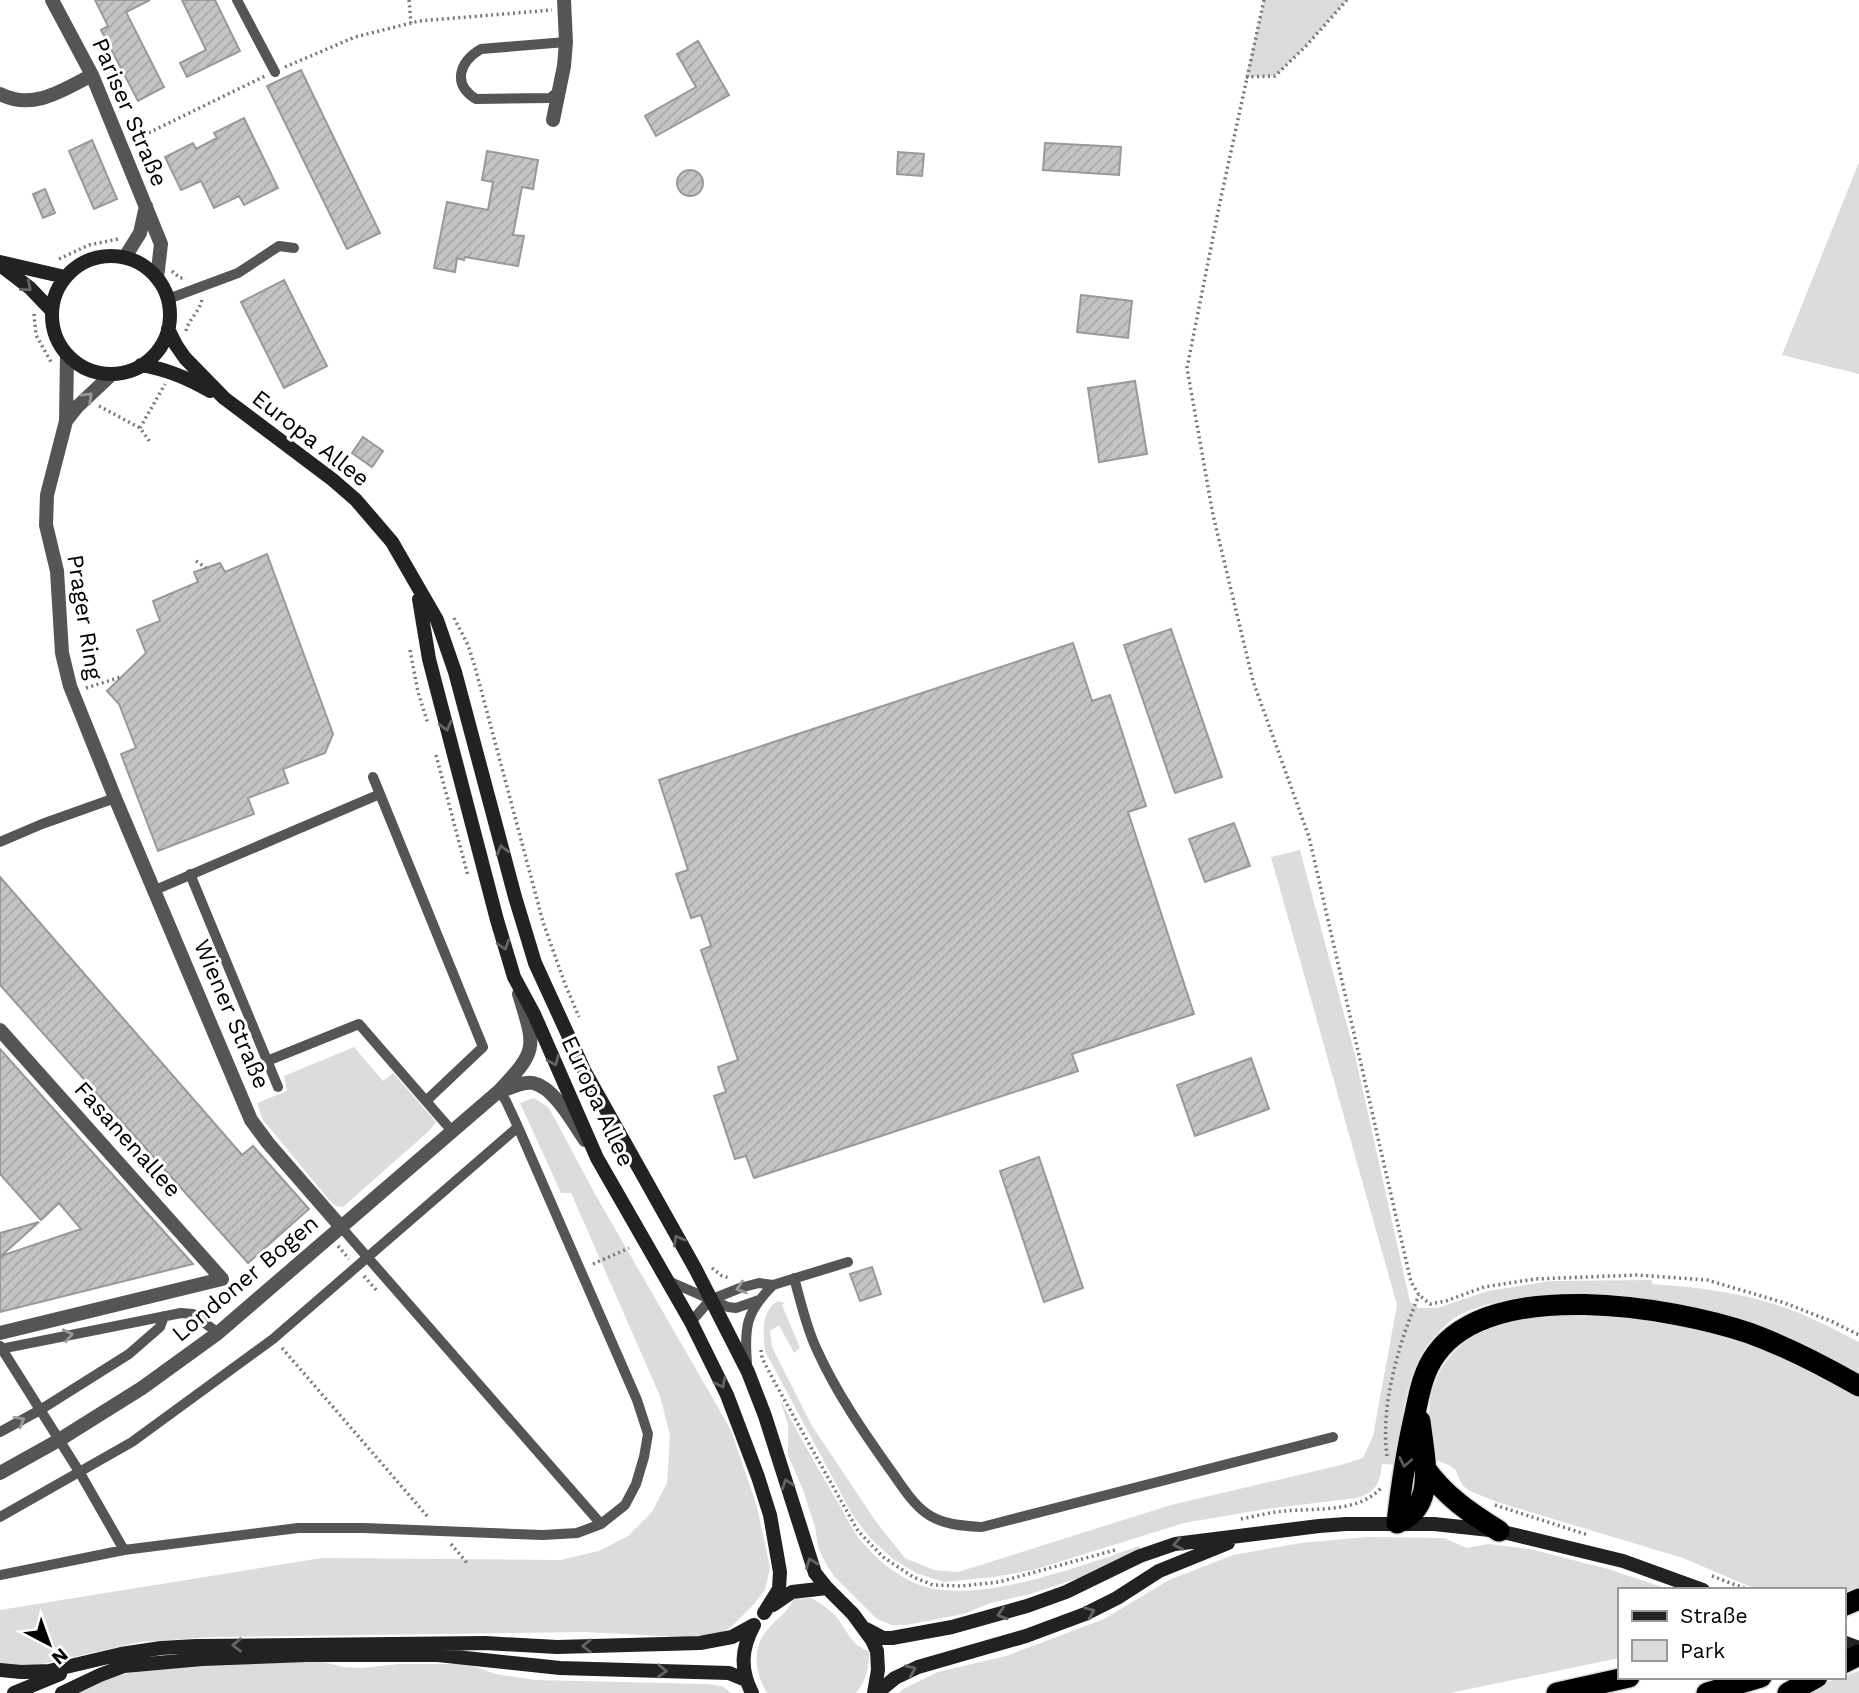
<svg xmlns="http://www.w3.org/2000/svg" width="1859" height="1693" font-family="'Work Sans',sans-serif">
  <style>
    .green { fill: #dcdcdc }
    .building { fill: url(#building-hatch); stroke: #999; stroke-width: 2 }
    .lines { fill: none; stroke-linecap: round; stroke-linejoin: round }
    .motorway-casing { stroke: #dbdbdb; stroke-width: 24 }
    .path { stroke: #777; stroke-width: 3.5; stroke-dasharray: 2 3.5; stroke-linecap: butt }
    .service { stroke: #555; stroke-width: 10 }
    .pedestrian { stroke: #555; stroke-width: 14 }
    .minor { stroke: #555; stroke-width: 14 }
    .secondary { stroke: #222; stroke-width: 14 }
    .motorway { stroke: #000; stroke-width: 21 }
    .oneway { stroke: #646464 }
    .oneway2 { stroke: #999 }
    .oneway3 { stroke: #595959 }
    .labels { text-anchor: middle; stroke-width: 6; stroke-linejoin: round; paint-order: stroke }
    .street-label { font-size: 23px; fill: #000; stroke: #fff }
  </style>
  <defs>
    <pattern id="building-hatch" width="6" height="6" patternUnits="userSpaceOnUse" patternTransform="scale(1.75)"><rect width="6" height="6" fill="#c4c4c4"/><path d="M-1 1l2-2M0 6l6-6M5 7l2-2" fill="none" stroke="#a7a7a7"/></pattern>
  </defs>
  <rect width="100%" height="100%" fill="#fff"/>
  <path class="green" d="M1264,0h83l-41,46 -31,30 -29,1z
    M1859,162v212l-77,-19z
    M1300,850l55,205 55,247 8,6h19l51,-17 63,-10 101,-1v4c44,3 86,8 128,22 27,9 54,23 79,36v32c-32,-18 -65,-37 -101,-49 -20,-6 -40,-13 -61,-18 -59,-14 -188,-22 -241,10 -11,7 -19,17 -27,26 -26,34 -27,80 -33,122l-14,-1c-2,19 -6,28 -25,34l-91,11 -82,14 -151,47 -39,7 -50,5 -28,-9 -23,-14 -23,-21 -18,-24 -87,-163c-2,-16 -4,-41 13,-50l7,2 -3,2 18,43 -6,5 -15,-28 -9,6 2,16 40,79 65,97 28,35 29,12 24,2 213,-67 170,-40 22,-7 10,-22 24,-131 -126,-448z
    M354,1047l29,34 10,-8 43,49 -7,9 -86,76 -7,-1 -6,-5 -67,-81 -6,-17 30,-12 -3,-15z
    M534,1098l14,9 7,12 40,75 136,236 26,77 13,61 -5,22 -11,14 -23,23 -13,7 -34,3 -100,-5 -371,5 -73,5 -92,21 -25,3 -23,-2v-54l322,-52 238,2 39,-9 29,-15 24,-24 15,-29 3,-48 -10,-39 -89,-203h-10l-41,-90z
    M1544,1316h70l69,10 88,26 88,45v193l-16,6v-6h-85l-75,-32 -186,-56 -27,-11 -8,-6 -7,-16 -6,-4 -13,-5c-7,-15 -7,-30 -7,-47 3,-48 32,-78 78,-90 12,-4 25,-5 37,-7z
    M780,1399c19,36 39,72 60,107 7,12 13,26 22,36 14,17 35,34 55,42 58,23 165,-19 223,-38v5l-58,26 -52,17 -39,9 -28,11 -56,11h-15l-15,-6 -43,-43 -8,-12 -8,-17 -3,-20 -12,-37 -15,-35v-30z
    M1367,1537l77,1 23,10 21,-4 42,5 78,20 63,21h-52v68l-169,35h-551l4,-4 35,-17 68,-16 98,-37 65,-39 64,-25 68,-12z
    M811,1598c10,5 20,12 27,21 9,12 15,28 31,32 0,17 -2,28 -13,42h-89c-12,-20 -16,-45 1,-64 10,-12 18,-15 26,-30z
    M323,1662l20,5 18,1 38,-4h68l29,10 39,6 171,4 16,2 9,7h-655l31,-15 39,-9 52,-6z
    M1859,1671v22h-55l26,-12z"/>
  <path class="building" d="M95,0h55l-24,12 38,75 -26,14 -37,-71 7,-4z
    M182,0h33l25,51 -53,26 -7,-14 26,-13z
    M698,41l31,54 -73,41 -11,-20 51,-29 -19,-33z
    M301,70l79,163 -33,16 -80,-163z
    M244,118l34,70 -34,17 -5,-9 -25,12 -13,-27 -20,9 -16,-33 28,-14 3,6 21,-11 -3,-5z
    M92,140l25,59 -23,10 -25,-58z
    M1045,143l76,4 -2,28 -76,-5z
    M487,151l51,9 -5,29 -11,-2 -9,48 11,1 -6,30 -53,-9 -1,3 -7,-2 -2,14 -21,-4 13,-66 41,8 5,-28 -11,-2z
    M898,152l26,2 -2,22 -25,-2z
    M677 183a13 13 0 1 1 26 0a13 13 0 1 1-26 0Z
    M45,189l10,24 -12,5 -10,-24z
    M284,280l43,86 -43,22 -43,-86z
    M1081,295l51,6 -4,37 -51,-6z
    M1135,381l12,73 -48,8 -11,-74z
    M363,437l20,14 -11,16 -20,-14z
    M267,554l66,180 -8,19 -42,16 5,14 -40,15 6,16 -96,37 -37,-97 15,-6 -17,-44 -12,-13 39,-38 -9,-23 23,-9 -7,-20 45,-19 -4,-10 26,-9 5,9z
    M1171,629l51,148 -47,16 -51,-148z
    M1073,643l19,58 18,-6 36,111 -18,6 66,202 -122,40 6,17 -324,107 -8,-22 -11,3 -21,-63 12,-4 -8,-25 20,-7 -37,-110 10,-4 -10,-31 -10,3 -15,-44 12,-4 -29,-90z
    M1234,823l16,43 -45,16 -16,-43z
    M0,877l242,278 11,-9 56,63 -61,54 -248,-278z
    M0,1049l49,55 144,160 -193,48v-79l39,-11 -38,34 80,-27 -22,-26 -18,17 -41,-46z
    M1251,1058l18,51 -74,27 -18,-51z
    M1039,1157l44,131 -39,14 -44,-131z
    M872,1267l9,27 -21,7 -10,-27z"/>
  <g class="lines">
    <g class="motorway-casing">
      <path id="motorway" d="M1425,1468c20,28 45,45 74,63
        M1397,1523c4,-35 9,-70 17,-105 5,-22 8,-45 22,-64 56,-78 236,-47 313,-21 39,14 75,33 110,53
        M1397,1523c41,-17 27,-66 23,-102
        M1843,1606l16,-7
        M1843,1663l16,-8
        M1557,1693l72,-16
        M1707,1693l54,-16
        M1788,1693l29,-16"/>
    </g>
    <path class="path" d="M409,0l2,23
      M1264,0l-44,202 -33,166 26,147 40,166 56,156 102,445 8,13 11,9 16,-3 38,-14 51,-8 102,-4 70,5 78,23 48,19 26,13
      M285,67l70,-30 64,-16 133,-11
      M1246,77l29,-1 31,-30 41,-46
      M134,140l131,-64
      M59,259l30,-14 29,-6
      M172,271l8,7h6
      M34,314l2,21 15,27
      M186,331c3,-13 15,-20 16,-33
      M99,406l41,22 10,14
      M140,428l25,-44
      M196,561l10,7
      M454,618l14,27 7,22 68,255 22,62 14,33
      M410,650l8,42 10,32
      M86,688l35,-11
      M436,755l32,121
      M338,1246l11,13
      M593,1264l36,-16
      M712,1268l10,8 8,2
      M364,1276l14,16
      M282,1348l146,169
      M761,1350l1,8 13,25 83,148 25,26 30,20 20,8 28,1 38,-4 116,-32
      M1387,1456c-7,-51 12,-113 32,-161
      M1495,1505l93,30
      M1241,1519c15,-3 30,-7 44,-8 31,-3 73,2 96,-23
      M451,1544l17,20
      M1712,1576l37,14"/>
    <path class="service" d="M237,0l38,72
      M559,91l-9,7 -74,1c-24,-15 -17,-37 5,-50l85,-7
      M168,299l70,-26 41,-27 15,2
      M373,777l110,270 -57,54
      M0,842l42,-18 73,-26
      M190,874l88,213
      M155,890l225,-96
      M267,1061l92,-37 93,107
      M341,1227l260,297
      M794,1278c7,24 12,49 23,72 19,42 45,80 72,118 11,15 22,34 37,45 16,12 38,13 56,14l351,-90
      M666,1280l62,27 8,1 23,-8
      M691,1322l19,-22 30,-12 19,-5 14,2 75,-23
      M0,1346l80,127 44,77
      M0,1349l181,-36 12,1 25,19
      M747,1363c-3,-36 -1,-51 26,-78
      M0,1432l40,-22 89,-56 31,-27 4,-11
      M0,1517l132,-75 141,-103 245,-212
      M0,1575l124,-25 174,-22h66l179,7 34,-2 24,-9 24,-19 11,-21 8,-27 4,-23 -11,-34 -119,-273 -12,-26 -7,-10"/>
    <path class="pedestrian" d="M0,1030l222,249 -222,54"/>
    <path class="minor" d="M52,0l40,75 69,169 -4,34
      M0,94c33,17 63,-4 92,-19
      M553,120l11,-54 2,-24 -2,-42
      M125,257l15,-24 6,-27
      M67,355l-1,66 -19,74 -1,30 11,46 5,82 8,33 45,112 136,322 17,23 73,84
      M66,421l11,-14 35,-33
      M501,1091c9,-3 22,-10 32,-8 21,4 41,41 52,57
      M0,1473l59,-33 83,-52 76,-55 281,-242c40,-42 36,-44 20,-97"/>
    <path class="secondary" d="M52 315a59 59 0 1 1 118 0a59 59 0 1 1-118 0Z
      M0,262l65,15
      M0,265l30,23 21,22
      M168,329l8,16 9,13 39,40 109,82 23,20 36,42 45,78 18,52 60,225 20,66 50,109 111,198 52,102 17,44 50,157 12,15 26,26 19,26 5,11 1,19 -4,23
      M141,365c26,4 47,13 69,26
      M419,599l10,60 68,261 17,57 20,37 63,144 94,164 36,73 31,82 12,38 10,57 -1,17 -15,24
      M773,1605l19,-13 35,-4
      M866,1629l17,9h9l60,-11 75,-21 39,-14 74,-36 35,-12 144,-18 27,-2h88l65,7 124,30 80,29
      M1843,1642l16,6
      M0,1670l21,2 28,-1 72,-17 40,-6 35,-2 289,-3 72,4 143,-4 32,-6 22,-12
      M14,1693l46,-19
      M62,1693l38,-18 24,-9 78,-7 105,-4h131l122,13 169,5 17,7
      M752,1693c-12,-24 -11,-44 2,-68
      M877,1693l18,-15 23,-11 108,-31 59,-22 32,-16 42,-27 69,-28"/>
    <use href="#motorway" class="motorway"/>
  </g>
  <defs><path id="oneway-chevron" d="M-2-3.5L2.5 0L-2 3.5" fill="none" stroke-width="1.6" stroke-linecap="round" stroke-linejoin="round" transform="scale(1.75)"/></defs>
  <g class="oneway">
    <use href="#oneway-chevron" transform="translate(27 287) rotate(40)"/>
    <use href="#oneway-chevron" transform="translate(446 726) rotate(76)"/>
    <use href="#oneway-chevron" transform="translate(502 850) rotate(-105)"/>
    <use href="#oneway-chevron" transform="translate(504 945) rotate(73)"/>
    <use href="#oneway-chevron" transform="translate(554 1061) rotate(66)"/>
    <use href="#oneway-chevron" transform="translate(678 1240) rotate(-119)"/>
    <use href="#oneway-chevron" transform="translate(721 1383) rotate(63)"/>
    <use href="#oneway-chevron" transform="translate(787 1484) rotate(-108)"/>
    <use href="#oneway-chevron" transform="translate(1178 1544) rotate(168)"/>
    <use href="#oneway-chevron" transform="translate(811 1563) rotate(-111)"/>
    <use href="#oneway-chevron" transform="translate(1090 1612) rotate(-23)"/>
    <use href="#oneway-chevron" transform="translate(1002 1614) rotate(163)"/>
    <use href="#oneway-chevron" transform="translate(237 1645) rotate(179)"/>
    <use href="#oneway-chevron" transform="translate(587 1646) rotate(179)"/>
    <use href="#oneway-chevron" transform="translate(911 1670) rotate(-24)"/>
    <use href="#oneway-chevron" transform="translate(662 1671) rotate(2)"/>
  </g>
  <g class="oneway2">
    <use href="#oneway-chevron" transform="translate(88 397) rotate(-44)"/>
    <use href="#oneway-chevron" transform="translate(741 1288) rotate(162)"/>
    <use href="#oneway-chevron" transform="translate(68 1335) rotate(-12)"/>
    <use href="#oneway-chevron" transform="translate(20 1421) rotate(-29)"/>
  </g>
  <use class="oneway3" href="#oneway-chevron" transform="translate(1405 1462) rotate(101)"/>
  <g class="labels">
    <g class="street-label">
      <text transform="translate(130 112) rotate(67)" y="8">Pariser Straße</text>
      <text transform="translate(311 438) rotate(38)" y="8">Europa Allee</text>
      <text transform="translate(85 617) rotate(81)" y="8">Prager Ring</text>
      <text transform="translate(232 1014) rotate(67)" y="8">Wiener Straße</text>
      <text transform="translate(598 1101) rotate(65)" y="8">Europa Allee</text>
      <text transform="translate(128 1139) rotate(48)" y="8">Fasanenallee</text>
      <text transform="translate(245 1278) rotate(-40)" y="8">Londoner Bogen</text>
    </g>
  </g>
  <rect x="1618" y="1588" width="228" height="91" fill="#ffffff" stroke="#999999" stroke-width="2"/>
  <rect x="1632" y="1611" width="35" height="10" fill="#222222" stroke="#999999" stroke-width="2"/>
  <text x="1680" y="1623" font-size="21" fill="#000000">Straße</text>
  <rect x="1632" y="1640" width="35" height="21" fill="#dcdcdc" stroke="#999999" stroke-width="2"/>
  <text x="1680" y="1658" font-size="21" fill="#000000">Park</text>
  <g transform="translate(49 1644) rotate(139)" stroke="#ffffff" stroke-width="5" paint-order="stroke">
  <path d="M0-5L12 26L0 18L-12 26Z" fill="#000000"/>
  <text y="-10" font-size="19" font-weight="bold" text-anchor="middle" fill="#000000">N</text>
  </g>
</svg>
